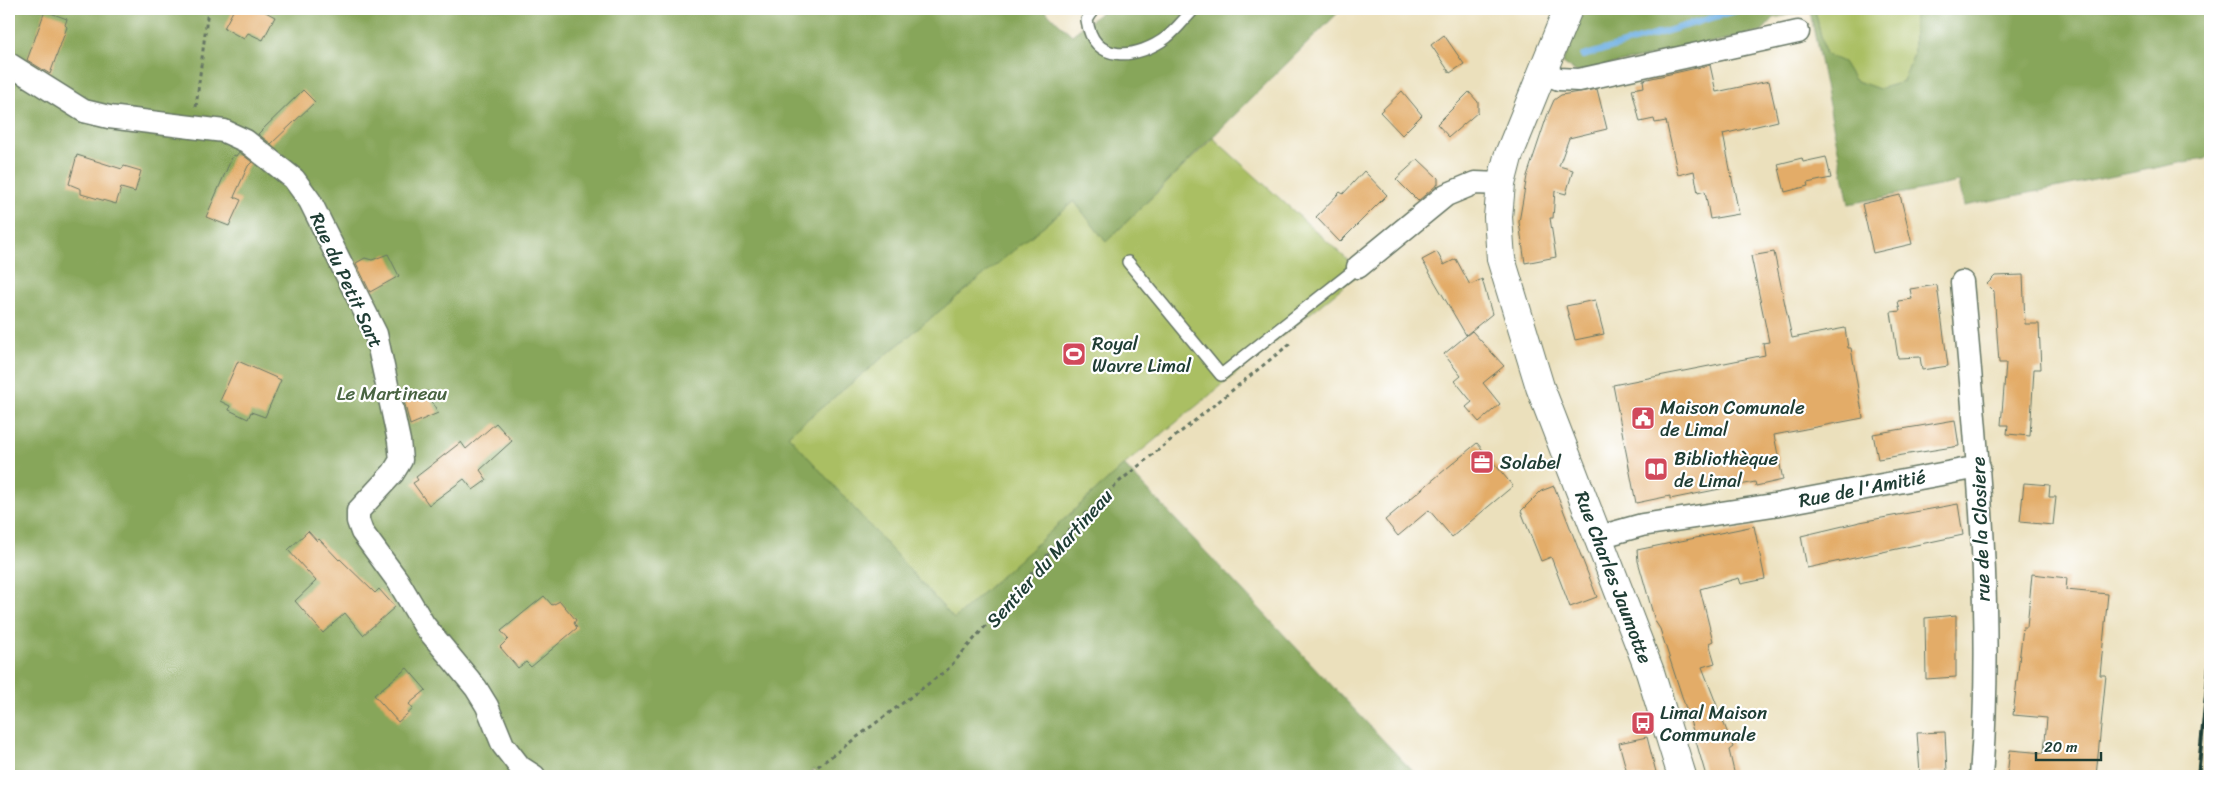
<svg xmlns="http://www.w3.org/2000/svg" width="2219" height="785" font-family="Sriracha,sans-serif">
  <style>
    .green { fill: #aabf64; stroke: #647e4c }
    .forest { fill: #87a65a; stroke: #537247 }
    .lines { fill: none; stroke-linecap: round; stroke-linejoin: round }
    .stream { stroke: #70b0e3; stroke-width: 6 }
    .building { fill: #e3ac67 }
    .lane-casing { stroke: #667664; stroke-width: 14 }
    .street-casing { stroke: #667664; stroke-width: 25 }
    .secondary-casing { stroke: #667664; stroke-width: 30 }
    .path { stroke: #667664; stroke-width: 3; stroke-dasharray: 4 4; stroke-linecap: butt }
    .lane { stroke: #fff; stroke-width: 11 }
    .street { stroke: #fff; stroke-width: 22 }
    .secondary { stroke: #fff; stroke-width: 28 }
    .rail { stroke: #1f3d34; stroke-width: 4 }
    .labels { text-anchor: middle; stroke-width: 4.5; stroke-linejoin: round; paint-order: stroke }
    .street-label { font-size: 19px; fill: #1f3d34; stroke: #fff }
    .poi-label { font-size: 19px; fill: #1f3d34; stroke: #fff; text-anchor: start }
    .park-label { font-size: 19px; fill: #496442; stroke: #fff }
  </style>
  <rect width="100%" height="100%" fill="#fff"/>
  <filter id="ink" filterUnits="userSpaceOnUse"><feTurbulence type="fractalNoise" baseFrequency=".02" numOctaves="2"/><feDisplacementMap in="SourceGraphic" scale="10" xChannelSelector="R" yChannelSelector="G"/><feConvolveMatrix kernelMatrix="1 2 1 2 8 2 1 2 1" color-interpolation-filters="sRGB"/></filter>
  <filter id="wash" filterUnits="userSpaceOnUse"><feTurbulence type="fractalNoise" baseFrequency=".0096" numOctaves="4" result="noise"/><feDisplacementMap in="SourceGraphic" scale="20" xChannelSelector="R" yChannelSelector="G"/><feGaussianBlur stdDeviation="1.12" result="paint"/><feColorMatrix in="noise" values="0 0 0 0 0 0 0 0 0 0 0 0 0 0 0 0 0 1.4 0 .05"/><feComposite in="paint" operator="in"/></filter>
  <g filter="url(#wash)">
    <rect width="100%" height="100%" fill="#ebe0bc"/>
    <path class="green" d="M1818,9h96v45l-11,28 -24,7 -25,-9 -11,-18 -18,-7 -10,-45z
      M1213,138l148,134 -237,193 -170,154 -166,-184 286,-234 32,41z"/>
    <path class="forest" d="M9,9h1034l29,26 33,-26h237l-236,233 -32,-41 -286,234 166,184 170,-154 293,311h-597l-6,-7 -9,7h-796z
      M1604,9h214l-3,1 10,44 18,8 11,18 25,9 24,-7 11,-28v-45h296v148l-246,49 -5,-24 -110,22 -39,-193 -36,7 -13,14 -185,40 -13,-9 8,-44z"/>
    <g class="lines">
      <path class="stream" d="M1583,56l159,-47"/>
    </g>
    <g id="blocks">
      <path class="building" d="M234,9h26l15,8 -12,23 -15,-7 -4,6 -20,-11z
        M45,11l22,8 -2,6 2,2 -17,47 -23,-14z
        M1444,35l20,29 -14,9 -19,-28z
        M1710,65l6,27 53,-11 9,40 -55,13 16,80 -29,5 -5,-28 -7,2 -4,-22 -16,4 -12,-54 -11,2 -1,-4 -14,3 -8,-33 12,-2 -1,-7z
        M1597,89l10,40 -38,9 -10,28 14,4 -7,24 -11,-3 -2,27h-3l6,39 -31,6 -6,-41 8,-46 20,-60 7,-16 7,-5z
        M303,90l12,12 -44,42 -13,-10z
        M1402,91l20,24 -20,20 -22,-23z
        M1469,92l9,10v10l-29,25 -12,-13z
        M239,152l13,10 -4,4 -14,31 7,3 -12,26 -23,-9 27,-62 3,1z
        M77,155l45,14 2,-3 17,5 -6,21 -14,-4 -5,16 -35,-10v-5l-12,-5z
        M1826,157l5,21 -24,5 1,3 -23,6 -7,-28 24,-6 1,4z
        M1418,159l20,19v6l-20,17 -22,-22z
        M1364,171l23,24 -47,47 -24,-25 24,-25 3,2z
        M1900,195l12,49 -39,9 -11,-49z
        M1437,252l7,13 12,-6 14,26 12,-6 10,35 -26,21 -44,-75z
        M1774,252l18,86 53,-10 3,20h3l12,70 -89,17 9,45 -27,6 -1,-4 -85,17v-3l-34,7 -23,-118 152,-30 -2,-12 6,-1 -18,-86z
        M388,254l11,22 -29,16 -14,-29 9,-5 7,2z
        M2023,275l2,49h14l2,45h-7l-4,67 -23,-2 1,-9h-7l5,-62h-7l-5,-72 -7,-7 8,-8z
        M1937,285l11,81 -26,4 -2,-13 -22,1 -7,-46 9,-1 -2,-10 14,-2 -2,-10z
        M1595,300l9,34 -29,6 -9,-34z
        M1472,331l32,35 -21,17 17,21 -21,18 -13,-15 6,-5 -17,-21 6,-5 -17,-22z
        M238,361l43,19 -16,37 -14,-5 -3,7 -19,-9 1,-4 -10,-5z
        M427,391l11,22 -28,12 -6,-24z
        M1955,420l4,26 -81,13 -5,-25z
        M496,423l16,18 -32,29 7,10 -14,10 -9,-11 -35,26 -16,-22 5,-3 -2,-3 45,-35 5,7z
        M1477,443l36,43 -61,51 -23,-27 -31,26 -13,-16z
        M2024,483l26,2 -1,12h7l-3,28 -33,-3z
        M1554,486l43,111 -27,10 -19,-50 -10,4 -20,-50 20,-20z
        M1958,504l5,31 -156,33 -6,-32 59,-14z
        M1754,526l11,53 -24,5 -2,-6 -39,11 13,52 -4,2 6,20 -13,4 31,80 -4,3 6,26h-29l-15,-52 -31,-95 -5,-8 -17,-60 -1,-11z
        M308,531l9,10 2,-2 20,21 1,-1 35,34 4,-4 16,18 -32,28 -18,-22 -22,20 -28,-32 21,-20 -28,-31z
        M2032,574l35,4 -1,12 42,4 -8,81h6l-10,101h-89l3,-26 34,3 3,-35 -34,-3 10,-88h4z
        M544,596l8,9 8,-4 16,19 -2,3 3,5 -46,39 -5,-5 -8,6 -18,-21 8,-8 -7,-8z
        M1956,615v62l-30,2 -1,-61z
        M407,668l19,22 -17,14 4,5 -15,13 -24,-27z
        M1945,732l2,39 -27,2 -3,-40z
        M1647,737l10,39h-29l-9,-33z"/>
    </g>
  </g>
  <g filter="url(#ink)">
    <use href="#blocks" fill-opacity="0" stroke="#667664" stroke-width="1"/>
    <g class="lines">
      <g class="lane-casing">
        <path id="lane" d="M1094,9l-7,11c6,45 51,39 80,17 10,-8 18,-19 27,-28
          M1128,262l93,113 137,-108"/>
      </g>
      <g class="street-casing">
        <path id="street" d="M9,64l75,47 25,6 115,14 22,10 48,38 16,22 66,133 23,107 2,19 -8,13 -35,38v10l4,11 36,49 26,44 52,63 11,18 16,39 17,22 14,9
          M1542,72l17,7 20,1 219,-48
          M1358,267l88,-72 29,-12 26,1
          M1962,282c15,164 32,330 19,494
          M1599,537l43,-12 138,-21 199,-37"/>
      </g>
      <g class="secondary-casing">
        <path id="secondary" d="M1568,9l-60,148 -7,27 -3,33 3,42 39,128 110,285 32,104"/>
      </g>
      <path class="path" d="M196,107l12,-98
        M805,776l143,-107 130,-149 42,-39 172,-139"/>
      <use href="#lane" class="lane"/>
      <use href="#street" class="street"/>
      <use href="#secondary" class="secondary"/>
      <path class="rail" d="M2198,776l12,-120
        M2210,776v-3"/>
    </g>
  </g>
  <defs>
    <g id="stadium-square" transform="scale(1.25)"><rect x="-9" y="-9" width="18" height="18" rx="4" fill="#d1495b" stroke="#fff"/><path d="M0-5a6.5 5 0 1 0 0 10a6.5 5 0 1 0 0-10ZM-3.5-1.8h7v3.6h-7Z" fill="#fff"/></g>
    <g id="civic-square" transform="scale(1.25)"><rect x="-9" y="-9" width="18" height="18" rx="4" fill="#d1495b" stroke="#fff"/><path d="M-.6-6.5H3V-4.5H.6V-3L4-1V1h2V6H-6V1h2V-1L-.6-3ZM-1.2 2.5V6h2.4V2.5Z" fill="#fff"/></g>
    <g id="office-square" transform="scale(1.25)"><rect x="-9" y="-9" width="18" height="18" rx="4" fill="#d1495b" stroke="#fff"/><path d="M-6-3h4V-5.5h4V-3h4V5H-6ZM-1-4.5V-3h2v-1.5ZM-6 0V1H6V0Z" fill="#fff"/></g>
    <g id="library-square" transform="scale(1.25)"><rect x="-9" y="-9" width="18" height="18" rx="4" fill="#d1495b" stroke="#fff"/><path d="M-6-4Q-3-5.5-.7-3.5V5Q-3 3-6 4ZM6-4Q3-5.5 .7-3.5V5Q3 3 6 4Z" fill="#fff"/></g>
    <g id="bus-square" transform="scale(1.25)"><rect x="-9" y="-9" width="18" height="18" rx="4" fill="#d1495b" stroke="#fff"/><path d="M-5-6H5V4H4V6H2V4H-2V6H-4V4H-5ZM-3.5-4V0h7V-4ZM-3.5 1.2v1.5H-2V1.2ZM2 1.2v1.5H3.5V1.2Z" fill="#fff"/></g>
  </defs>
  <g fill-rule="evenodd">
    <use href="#stadium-square" x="1074" y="354"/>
    <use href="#civic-square" x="1643" y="418"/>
    <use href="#office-square" x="1482" y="462"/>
    <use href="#library-square" x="1656" y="469"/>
    <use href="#bus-square" x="1643" y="723"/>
  </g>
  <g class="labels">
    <g class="street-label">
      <text transform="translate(347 280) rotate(65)" y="7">Rue du Petit Sart</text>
      <text transform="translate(1862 488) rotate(-11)" y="7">Rue de l'Amitié</text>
      <text transform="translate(1980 529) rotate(-92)" y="7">rue de la Closiere</text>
      <text transform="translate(1049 558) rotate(-48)" y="7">Sentier du Martineau</text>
      <text transform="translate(1614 577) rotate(69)" y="7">Rue Charles Jaumotte</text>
    </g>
    <g class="poi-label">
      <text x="1092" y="350">Royal<tspan x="1092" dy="22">Wavre Limal</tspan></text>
      <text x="1660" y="414">Maison Comunale<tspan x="1660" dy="22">de Limal</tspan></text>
      <text x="1674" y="465">Bibliothèque<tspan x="1674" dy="22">de Limal</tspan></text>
      <text x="1500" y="469">Solabel</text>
      <text x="1660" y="719">Limal Maison<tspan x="1660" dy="22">Communale</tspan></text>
    </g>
    <g class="park-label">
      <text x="392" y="400">Le Martineau</text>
    </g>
  </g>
  <rect width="2219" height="785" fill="none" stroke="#fff" stroke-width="30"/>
  <path d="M2036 752v8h65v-8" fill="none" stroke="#1f3d34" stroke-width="2.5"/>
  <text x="2044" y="752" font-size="15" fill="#1f3d34" stroke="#ffffff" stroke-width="4" paint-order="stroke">20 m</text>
</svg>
